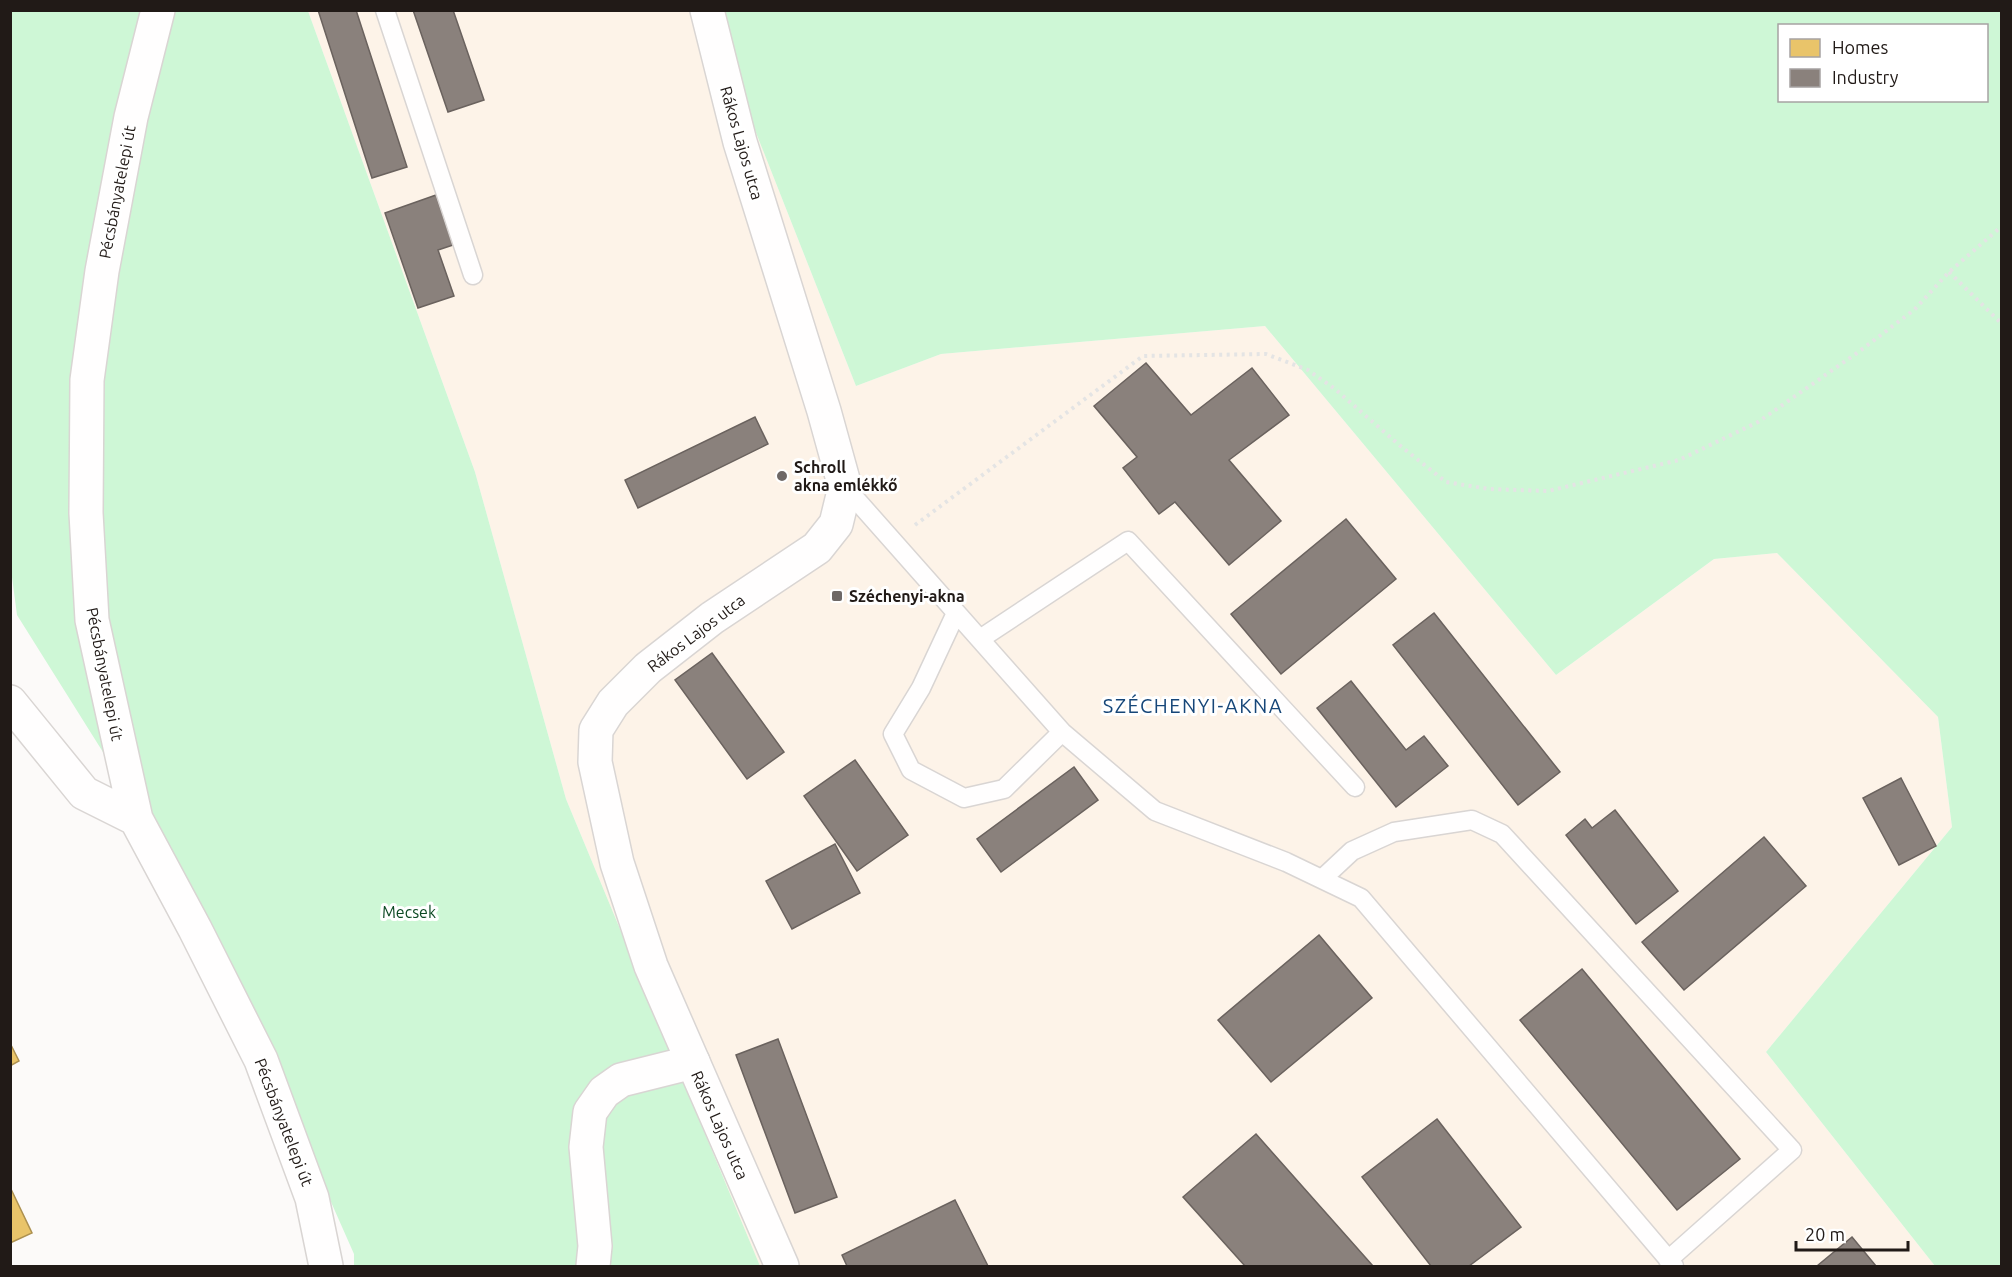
<svg xmlns="http://www.w3.org/2000/svg" width="2012" height="1277" font-family="Ubuntu,sans-serif">
  <style>
    .industrial { fill: #fdf3e8 }
    .green { fill: #cef7d6; fill-rule: evenodd }
    .homes { fill: #e9c46a; stroke: #ad9151; stroke-width: 1.5 }
    .industry { fill: #8a817c; stroke: #6a625e; stroke-width: 1.5 }
    .lines { fill: none; stroke-linecap: round; stroke-linejoin: round }
    .service-casing { stroke: #d9d5d3; stroke-width: 21 }
    .minor-casing { stroke: #d9d5d3; stroke-width: 36 }
    .tertiary-casing { stroke: #d9d5d3; stroke-width: 36 }
    .path { stroke: #e4e4e4; stroke-width: 4; stroke-dasharray: 3 4.5; stroke-linecap: butt }
    .service { stroke: #fffefe; stroke-width: 18 }
    .minor { stroke: #fffefe; stroke-width: 33 }
    .tertiary { stroke: #fffefe; stroke-width: 33 }
    .poi-dot { fill: #6e6866; stroke: #fff; stroke-width: 2 }
    .labels { text-anchor: middle; stroke-width: 6; stroke-linejoin: round; paint-order: stroke }
    .street-label { font-size: 16px; fill: #211a17; stroke: #fff }
    .poi-label { font-size: 16px; font-weight: bold; fill: #211a17; stroke: #fff; text-anchor: start }
    .park-label { font-size: 16px; fill: #0c4923; stroke: #fff }
    .quarter-label { font-size: 20px; letter-spacing: 1.5px; fill: #164678; stroke: #fff }
  </style>
  <rect width="100%" height="100%" fill="#fcfaf9"/>
  <path class="industrial" d="M308,11h400l148,375 85,-32 324,-28 291,349 158,-116 63,-6 161,164 14,110 -186,225 169,214h-1175l-194,-467 -91,-327z"/>
  <path class="green" d="M10,11h298l167,461 91,327 194,467h-406v-12l-152,-344 -185,-295 -7,-53z
    M708,11h1293v1255h-66l-169,-214 186,-225 -14,-110 -161,-164 -63,6 -158,116 -291,-349 -324,28 -85,32zM1780,26h206v74h-206z"/>
  <path class="homes" d="M10,1043l9,18 -9,5z
    M10,1187l22,46 -22,10z"/>
  <path class="industry" d="M318,10h38l51,157 -35,11z
    M413,10h40l31,90 -36,12z
    M436,195l17,50 -15,5 16,46 -36,12 -33,-95z
    M1146,363l45,52 61,-47 37,47 -60,45 52,61 -52,44 -54,-63 -16,12 -36,-46 14,-11 -43,-51z
    M755,417l13,27 -130,64 -13,-28z
    M1346,519l50,60 -115,95 -50,-60z
    M1434,613l126,159 -42,33 -125,-160z
    M712,653l72,99 -37,27 -72,-99z
    M1351,681l55,69 18,-14 24,30 -52,41 -79,-99z
    M855,760l53,75 -51,36 -53,-75z
    M1074,767l24,33 -97,72 -24,-33z
    M1901,778l35,68 -37,19 -36,-67z
    M1615,810l63,81 -42,33 -70,-89 19,-16 7,9z
    M1764,837l42,49 -122,104 -42,-48z
    M835,844l25,49 -68,36 -26,-48z
    M1319,935l53,63 -101,84 -53,-62z
    M1582,969l158,190 -63,51 -157,-190z
    M778,1039l59,158 -42,16 -59,-158z
    M1437,1119l84,108 -52,39h-38l-69,-89z
    M1256,1134l117,132h-128l-62,-69z
    M955,1200l33,66h-141l-5,-11z
    M1852,1237l24,29h-59z"/>
  <g class="lines">
    <g class="service-casing">
      <path id="service" d="M385,10l88,265
        M845,487l217,245 -58,57 -40,9 -53,-28 -18,-36 28,-46 35,-75
        M980,639l148,-98 227,246
        M1062,732l93,79 131,51 75,36 313,368
        M1322,879l30,-28 42,-19 78,-12 30,14 290,316 -124,110"/>
    </g>
    <g class="minor-casing">
      <path id="minor" d="M158,10l-27,107 -29,154 -15,109 -1,133 6,107 44,199 59,110 66,131 51,138 14,68
        M10,702l74,91 52,26
        M593,1266l2,-20 -9,-99 4,-35 14,-20 17,-12 72,-18"/>
    </g>
    <g class="tertiary-casing">
      <path id="tertiary" d="M707,10l33,132 84,269 21,76 -9,37 -19,24 -105,70 -64,50 -35,35 -17,27 -1,32 22,101 34,103 131,300"/>
    </g>
    <path class="path" d="M1949,272l53,52
      M915,525l228,-169 123,-2 42,16 27,19 63,55 48,38 43,7 59,2 131,-31 79,-38 99,-69 57,-43 35,-38 53,-46"/>
    <use href="#service" class="service"/>
    <use href="#minor" class="minor"/>
    <use href="#tertiary" class="tertiary"/>
  </g>
  <g class="poi-dot">
    <circle cx="782" cy="476" r="6"/>
    <rect x="831" y="590" width="12" height="12" rx="3"/>
  </g>
  <g class="labels">
    <g class="street-label">
      <text transform="translate(742 143) rotate(74)" y="6">Rákos Lajos utca</text>
      <text transform="translate(117 192) rotate(-79)" y="6">Pécsbányatelepi út</text>
      <text transform="translate(696 633) rotate(-37)" y="6">Rákos Lajos utca</text>
      <text transform="translate(105 674) rotate(79)" y="6">Pécsbányatelepi út</text>
      <text transform="translate(284 1122) rotate(69)" y="6">Pécsbányatelepi út</text>
      <text transform="translate(720 1125) rotate(66)" y="6">Rákos Lajos utca</text>
    </g>
    <g class="poi-label">
      <text x="794" y="473">Schroll<tspan x="794" dy="18">akna emlékkő</tspan></text>
      <text x="849" y="602">Széchenyi-akna</text>
    </g>
    <g class="park-label">
      <text x="409" y="918">Mecsek</text>
    </g>
    <g class="quarter-label">
      <text x="1193" y="713">SZÉCHENYI-AKNA</text>
    </g>
  </g>
  <rect width="2012" height="1277" fill="none" stroke="#211a17" stroke-width="24"/>
  <rect x="1778" y="24" width="210" height="78" fill="#ffffff" stroke="#a6a3a2" stroke-width="1.5"/>
  <rect x="1790" y="39" width="30" height="18" fill="#e9c46a" stroke="#a6a3a2" stroke-width="1.5"/>
  <text x="1832" y="54" font-size="18" fill="#211a17">Homes</text>
  <rect x="1790" y="69" width="30" height="18" fill="#8a817c" stroke="#a6a3a2" stroke-width="1.5"/>
  <text x="1832" y="84" font-size="18" fill="#211a17">Industry</text>
  <path d="M1796 1241v9h112v-9" fill="none" stroke="#211a17" stroke-width="3"/>
  <text x="1805" y="1241" font-size="18" fill="#211a17" stroke="#ffffff" stroke-width="4.5" paint-order="stroke">20 m</text>
</svg>
